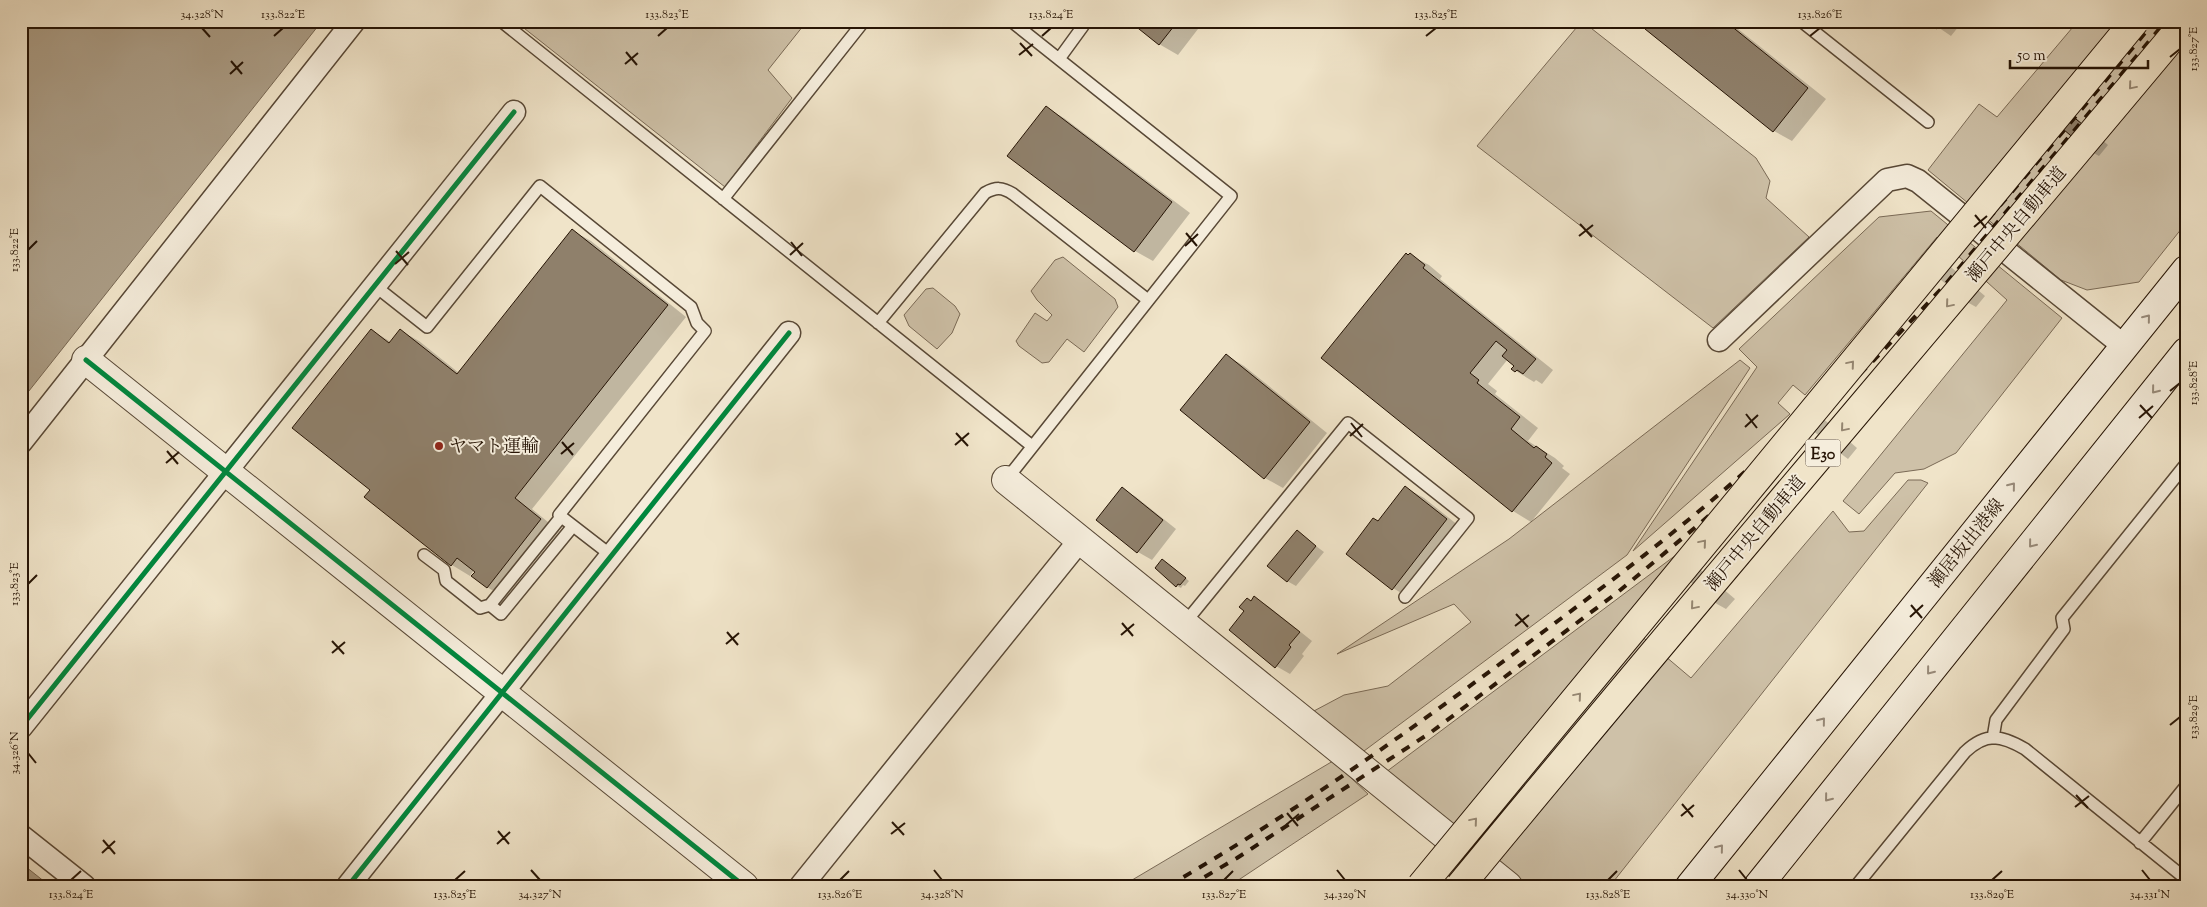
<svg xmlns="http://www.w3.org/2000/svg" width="2207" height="907" font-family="'Sorts Mill Goudy','Noto Serif JP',serif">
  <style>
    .green { fill: #cec1a8; stroke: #7a6a56 }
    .water { fill: #ab9d86; stroke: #766652 }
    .shadow { fill: #0003 }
    .building { fill: #8f806b; stroke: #261405 }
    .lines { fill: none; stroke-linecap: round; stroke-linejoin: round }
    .service-casing { stroke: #584836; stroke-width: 14 }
    .minor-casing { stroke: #584836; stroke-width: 25 }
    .tertiary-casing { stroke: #584836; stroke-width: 30 }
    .secondary-casing { stroke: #261405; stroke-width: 30 }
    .service { stroke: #f5eddc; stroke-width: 11 }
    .minor { stroke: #f5eddc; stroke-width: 22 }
    .tertiary { stroke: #f5eddc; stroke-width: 28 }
    .secondary { stroke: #f5eddc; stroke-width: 28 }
    .rail { stroke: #261405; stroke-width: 4; stroke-dasharray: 9 9; stroke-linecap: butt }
    .motorway-bridge-casing { stroke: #261405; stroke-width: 30; stroke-linecap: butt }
    .motorway-bridge { stroke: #f0e4c9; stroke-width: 28 }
    .cycleway-casing { stroke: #f5eddc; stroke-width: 8 }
    .cycleway { stroke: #00873e; stroke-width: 5 }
    .oneway { stroke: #958671 }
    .oneway2 { stroke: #988b7b }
    .ticks { fill: none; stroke: #261405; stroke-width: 2 }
    .poi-dot { fill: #8f2418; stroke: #f5eddc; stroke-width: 2 }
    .labels { text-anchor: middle; stroke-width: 4; stroke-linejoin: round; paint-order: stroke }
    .shield { fill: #f5eddc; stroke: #645546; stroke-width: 1 }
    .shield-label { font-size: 16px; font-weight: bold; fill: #261405 }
    .street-label { font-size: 18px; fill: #261405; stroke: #f5eddc }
    .poi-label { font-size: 18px; fill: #261405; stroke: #f5eddc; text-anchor: start }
    .neatline { fill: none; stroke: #261405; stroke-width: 2 }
    .ticks-label { font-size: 12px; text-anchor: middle; fill: #261405 }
  </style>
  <rect width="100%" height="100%" fill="#f0e4c9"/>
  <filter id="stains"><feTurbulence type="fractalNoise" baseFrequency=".004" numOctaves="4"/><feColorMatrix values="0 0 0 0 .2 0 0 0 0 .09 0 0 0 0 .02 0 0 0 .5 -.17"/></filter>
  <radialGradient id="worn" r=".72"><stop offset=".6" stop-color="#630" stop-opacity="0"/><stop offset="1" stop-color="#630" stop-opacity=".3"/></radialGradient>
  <path class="green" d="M515,21h292l-39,49 24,28 -67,89z
    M1582,21l174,137 14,23 -4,17 43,39 -96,91 -236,-182z
    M2078,21h108v202l-47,59 -52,8 -26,-10 -133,-110 51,-66 18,13z
    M1931,211l131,107 -106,135 -32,16 -29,4 -36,41 -16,-13 164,-201 -70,-63 -132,158 -12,-10 -15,18 12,11 -157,137 124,-184 -18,-18 140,-132z
    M1063,257l52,42 3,8 -34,45 -17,-13 -18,23 -7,1 -23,-17 -3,-5 19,-28 12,8 5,-6 -15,-15 -6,-9 24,-31z
    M933,288l22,18 5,8 -8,19 -15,16 -28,-23 -5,-11 22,-26z
    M1740,360l10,8 -123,187 -263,196 -52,-39 32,-17 44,-9 83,-64 -17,-18 -117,50 172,-115z
    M1908,480h13l7,3 -318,403h-85l-139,-114 310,-232 -70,83 65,55 142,-167 16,21 15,-1z
    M1333,761l35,33 -131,87 -8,5h-107z"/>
  <path class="water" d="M21,21h301l-301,380z
    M21,863l29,23h-29z"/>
  <path class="shadow" d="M1131,21h71l-6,7 2,1 -20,26 -19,-11z
    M1653,21h75l98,78 -34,42 -18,-10z
    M1929,21h34l-12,15z
    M2063,107l45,38 -9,11 -9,-5z
    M1046,108l18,10 126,95 -37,48 -18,-10 -126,-95z
    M573,231l18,10 95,76 -154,192 27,22 -54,67 -18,-11 -13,-17 -4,6 -18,-11 -86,-68 5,-8v-159l20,12 10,-11 18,10 40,32z
    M1410,255l19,10 13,11 -2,3 113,91 -11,14 -6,-4 -2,2 -18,-11 -1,-5 -7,-7 -20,25 9,7 -2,3 43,34 -10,13 27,17 9,8 -2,2 8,6 -39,48 -18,-11 -190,-153z
    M1939,257l46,39 -9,11 -9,-5 -46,-39z
    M1226,355l18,11 83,67 -44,55 -18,-10z
    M1812,409l45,39 -9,11 -8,-6 -46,-38z
    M1406,488l18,10 40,32 -53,69 -18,-11 -15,-66z
    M1122,489l14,8 40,32 -24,31 -14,-8 -40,-32z
    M1297,532l27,20 -28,34 -9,-5z
    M1689,560l46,39 -9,10 -9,-5 -46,-38z
    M1167,563l22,18 -4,5 -2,-1 -2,3 -4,-2z
    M1255,598l13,8 44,35 -10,13 2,2 -14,18 -14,-8 -25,-64z"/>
  <path class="building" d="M1129,21h49l-19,24z
    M1652,21h73l83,67 -35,44 -128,-103z
    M1927,21h17l-7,8z
    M2053,100l47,39 -10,13 -47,-40z
    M1046,106l126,96 -38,50 -127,-96z
    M572,229l96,76 -153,193 26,21 -54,69 -16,-12 4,-4 -18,-14 -6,8 -87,-69 6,-7 -78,-62 79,-99 18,14 11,-14 57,45z
    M1406,253l2,2 2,-2 15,12 -2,3 113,91 -13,15 -6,-4 -2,2 -4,-3 3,-3 -12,-10 5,-6 -11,-9 -26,32 9,7 -2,3 43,34 -9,12 23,19 2,-2 11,8 -2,3 7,6 -40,49 -191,-154z
    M1226,354l84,68 -46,57 -84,-69z
    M1405,486l42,33 -55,71 -46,-36 27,-36 5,3z
    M1122,487l41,33 -26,33 -41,-33z
    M1297,530l19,16 -29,36 -20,-16z
    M1162,559l24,19 -6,7 -2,-1 -2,3 -21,-19z
    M1254,596l46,36 -11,13 2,2 -16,21 -46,-38 15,-19 -5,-4 8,-9 4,3z"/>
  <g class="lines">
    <g class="service-casing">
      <path id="service" d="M501,21l531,425
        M1801,21l127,101
        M1059,59l24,-33
        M723,199l141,-178
        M375,286l52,41 113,-141 151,121 6,16 8,8 -146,184 53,41
        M878,323l107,-130c11,-6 17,-6 28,1l135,106
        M1006,480l225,-284 -220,-175
        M561,517l-71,88 11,9 72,-88
        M424,555l20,15 2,11 34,27 10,-3
        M1184,624l164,-201 120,95 -63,79
        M1993,738l3,-18 68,-91 -2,-11 124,-154
        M2140,843l46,-57
        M1856,886l109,-134c21,-20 36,-17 60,-3l161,130"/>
    </g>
    <g class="minor-casing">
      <path id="minor" d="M1719,340l168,-160 20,-4 11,5 206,165
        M21,442l333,-421
        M21,727l493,-615
        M21,836l63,50
        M348,886l441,-553
        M801,886l279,-346"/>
    </g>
    <g class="tertiary-casing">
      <path id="tertiary" d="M86,360l658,526
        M1006,480l502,406"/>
    </g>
    <g class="secondary-casing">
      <path id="secondary" d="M1690,886l496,-616
        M1758,886l428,-534"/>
    </g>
    <use href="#service" class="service"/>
    <use href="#minor" class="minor"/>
    <use href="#tertiary" class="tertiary"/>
    <use href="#secondary" class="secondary"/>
    <path class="rail" d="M1168,886c123,-71 239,-153 352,-237 85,-63 171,-127 249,-199 141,-132 263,-281 386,-429
      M1189,886l48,-28 193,-125 188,-141 79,-66 81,-71 97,-96 69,-73 222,-265"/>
    <g class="motorway-bridge-casing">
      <path id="motorway-bridge" d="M1421,886l714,-865
        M1460,886c239,-291 485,-576 726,-865"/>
    </g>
    <use href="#motorway-bridge" class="motorway-bridge"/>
    <g class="cycleway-casing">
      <path id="cycleway" d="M86,360l658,526
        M21,727l493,-615
        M348,886l441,-553"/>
    </g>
    <use href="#cycleway" class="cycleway"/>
  </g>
  <defs><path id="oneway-chevron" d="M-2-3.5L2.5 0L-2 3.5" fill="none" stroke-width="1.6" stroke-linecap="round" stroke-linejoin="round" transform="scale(1.25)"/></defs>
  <g class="oneway">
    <use href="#oneway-chevron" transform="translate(2132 86) rotate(130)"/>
    <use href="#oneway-chevron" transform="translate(1949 304) rotate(130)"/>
    <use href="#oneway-chevron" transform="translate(1851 364) rotate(-50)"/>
    <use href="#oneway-chevron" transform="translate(1844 428) rotate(130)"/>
    <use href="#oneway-chevron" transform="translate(1703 543) rotate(-50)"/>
    <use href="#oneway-chevron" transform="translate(1694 606) rotate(130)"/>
    <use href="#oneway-chevron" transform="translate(1578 696) rotate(-50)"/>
    <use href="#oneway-chevron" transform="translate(1474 821) rotate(-50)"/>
  </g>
  <g class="oneway2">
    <use href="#oneway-chevron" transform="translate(2147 318) rotate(-51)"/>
    <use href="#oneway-chevron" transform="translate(2155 390) rotate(129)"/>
    <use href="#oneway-chevron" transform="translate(2012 486) rotate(-51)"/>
    <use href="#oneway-chevron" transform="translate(2032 544) rotate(129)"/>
    <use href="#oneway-chevron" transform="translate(1930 671) rotate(129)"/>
    <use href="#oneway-chevron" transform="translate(1822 721) rotate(-51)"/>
    <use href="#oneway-chevron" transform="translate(1828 798) rotate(129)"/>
    <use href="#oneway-chevron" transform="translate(1720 848) rotate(-51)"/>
  </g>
  <path class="ticks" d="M202,28l8,9M274,36l9,-8M658,36l9,-8M1042,36l9,-8M1426,36l10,-8M1810,36l10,-8M1020,43l12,13M626,52l11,13M1019,55l14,-11M2170,57l10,-8M231,61l11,13M625,64l13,-11M230,74l13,-12M1975,215l11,13M1580,224l12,13M1974,227l13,-11M1186,233l11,13M1579,236l14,-11M791,242l11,14M1185,246l13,-12M28,250l9,-9M396,251l12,14M790,255l13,-12M395,264l14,-12M2170,391l10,-8M2140,405l12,13M1746,414l11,14M2139,418l14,-12M1351,423l11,14M1745,427l13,-12M956,433l12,13M1350,436l13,-12M562,442l11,13M955,445l14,-12M167,451l11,13M561,454l13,-11M166,463l13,-11M28,584l9,-9M1911,605l11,13M1516,614l12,13M1910,617l13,-12M1122,623l11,13M1515,626l14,-11M727,632l11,13M1121,635l13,-11M332,641l12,13M726,644l13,-11M332,653l13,-11M2170,725l10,-8M28,753l8,10M2076,795l12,13M1682,804l11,13M2075,807l14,-11M1287,813l11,13M1681,816l13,-11M892,822l12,13M1286,825l13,-11M498,831l11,13M891,834l14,-11M103,840l12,14M497,844l13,-12M102,853l13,-12M531,870l9,10M934,870l8,10M1337,870l8,10M1739,870l8,10M2142,870l8,10M71,880l10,-9M455,880l10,-9M840,880l9,-9M1224,880l9,-9M1608,880l9,-9M1992,880l10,-9"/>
  <circle class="poi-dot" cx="439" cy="446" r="5"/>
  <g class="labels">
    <rect class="shield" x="1805.5" y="439.5" width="35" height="27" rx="4"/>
    <g class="shield-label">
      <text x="1823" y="459">E30</text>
    </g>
    <g class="street-label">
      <text transform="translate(2016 224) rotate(-50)" y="6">瀬戸中央自動車道</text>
      <text transform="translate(1755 533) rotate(-50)" y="6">瀬戸中央自動車道</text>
      <text transform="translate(1966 543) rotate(-51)" y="6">瀬居坂出港線</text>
    </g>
    <g class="poi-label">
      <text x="449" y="452">ヤマト運輸</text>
    </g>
  </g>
  <rect width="2207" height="907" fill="none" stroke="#f0e4c9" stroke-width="55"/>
  <path d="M2010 60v8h138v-8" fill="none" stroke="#261405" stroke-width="2.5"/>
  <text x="2017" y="60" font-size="15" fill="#261405" stroke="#f5eddc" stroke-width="4" paint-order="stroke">50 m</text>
  <rect x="28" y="28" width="2152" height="852" class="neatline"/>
  <g class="ticks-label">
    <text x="202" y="18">34.328°N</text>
    <text x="283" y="18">133.822°E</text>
    <text x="667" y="18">133.823°E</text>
    <text x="1051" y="18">133.824°E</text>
    <text x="1436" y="18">133.825°E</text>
    <text x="1820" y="18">133.826°E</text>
    <text transform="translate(2193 49) rotate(-90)" y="4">133.827°E</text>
    <text transform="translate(14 250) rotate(-90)" y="4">133.822°E</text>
    <text transform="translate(2193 383) rotate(-90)" y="4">133.828°E</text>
    <text transform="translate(14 584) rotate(-90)" y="4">133.823°E</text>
    <text transform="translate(2193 717) rotate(-90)" y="4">133.829°E</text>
    <text transform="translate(14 753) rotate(-90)" y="4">34.326°N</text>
    <text x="71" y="898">133.824°E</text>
    <text x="455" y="898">133.825°E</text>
    <text x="540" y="898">34.327°N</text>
    <text x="840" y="898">133.826°E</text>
    <text x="942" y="898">34.328°N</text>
    <text x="1224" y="898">133.827°E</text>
    <text x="1345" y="898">34.329°N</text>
    <text x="1608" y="898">133.828°E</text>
    <text x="1747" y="898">34.330°N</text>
    <text x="1992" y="898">133.829°E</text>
    <text x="2150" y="898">34.331°N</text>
  </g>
  <rect width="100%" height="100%" filter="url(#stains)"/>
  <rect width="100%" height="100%" fill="url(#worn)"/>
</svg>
